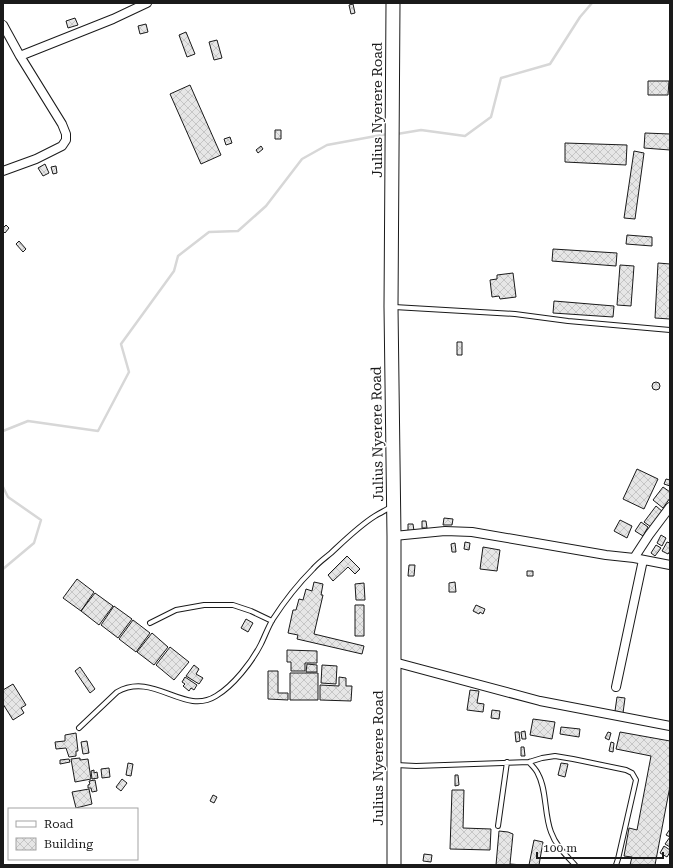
<svg xmlns="http://www.w3.org/2000/svg" width="673" height="868" font-family="'Roboto Serif',serif">
  <style>
    .lines { fill: none; stroke-linecap: round; stroke-linejoin: round }
    .stream { stroke: #d7d7d7; stroke-width: 2.5 }
    .building { fill: url(#building-cross-hatch); stroke: #1a1a1a }
    .service-casing { stroke: #1a1a1a; stroke-width: 6 }
    .minor-casing { stroke: #1a1a1a; stroke-width: 10 }
    .trunk-casing { stroke: #1a1a1a; stroke-width: 15 }
    .service { stroke: #fff; stroke-width: 4 }
    .minor { stroke: #fff; stroke-width: 8 }
    .trunk { stroke: #fff; stroke-width: 13 }
    .labels { text-anchor: middle; stroke-width: 3; stroke-linejoin: round; paint-order: stroke }
    .street-label { font-size: 14px; fill: #1a1a1a; stroke: #fff }
  </style>
  <defs>
    <pattern id="building-cross-hatch" width="8" height="8" patternUnits="userSpaceOnUse"><rect width="8" height="8" fill="#e6e6e6"/><path d="M0 0l8 8M0 8l8-8" fill="none" stroke="#c5c5c5"/></pattern>
  </defs>
  <rect width="100%" height="100%" fill="#fff"/>
  <g class="lines">
    <path class="stream" d="M397,134l24,-4 44,6 26,-19 10,-39 49,-14 30,-47 12,-14
      M3,431l25,-10 70,10 31,-59 -8,-28 53,-73 4,-15 31,-24 29,-1 28,-25 36,-47 25,-14 49,-9 12,-2
      M3,487l5,10 33,23 -7,23 -31,26"/>
  </g>
  <path class="building" d="M353,4l2,9 -4,1 -2,-9z
    M75,18l3,7 -10,3 -2,-7z
    M146,24l2,8 -8,2 -2,-8z
    M186,32l9,22 -8,3 -8,-22z
    M217,40l5,18 -8,2 -5,-18z
    M648,81h21l-1,14h-20z
    M190,85l31,70 -20,9 -31,-70z
    M275,130h6v9h-6z
    M645,133l25,1v16l-26,-2z
    M230,137l2,6 -6,2 -2,-6z
    M565,143l62,2 -1,20 -61,-3z
    M261,146l2,3 -5,4 -2,-3z
    M634,151l10,2 -9,66 -11,-1z
    M45,164l4,9 -6,3 -5,-8z
    M56,166l1,7 -4,1 -2,-7z
    M6,225l3,3 -4,5 -2,-2v-3z
    M627,235l25,2v9l-26,-2z
    M19,241l7,8 -3,3 -7,-8z
    M553,249l64,4 -1,13 -64,-5z
    M658,263l12,1v55l-15,-1z
    M620,265l14,1 -3,40 -14,-1z
    M513,273l3,24 -16,2 -1,-3 -7,1 -2,-17 7,-1v-4z
    M554,301l60,5 -1,11 -60,-4z
    M457,342h5v13h-5z
    M652 386a4 4 0 1 1 8 0a4 4 0 1 1-8 0Z
    M637,469l21,10 -14,30 -21,-10z
    M666,479l4,1v6l-6,-2z
    M663,487l7,5v6l-7,10 -10,-8z
    M656,506l7,6 -12,15 -7,-5z
    M444,518l9,1 -1,6h-9z
    M620,520l12,6 -5,12 -13,-7z
    M422,521h4l1,7h-5z
    M641,522l7,5 -5,9 -8,-5z
    M408,524h5l1,7h-6z
    M661,535l5,3 -4,8 -5,-3z
    M465,542l5,1 -1,7 -5,-1z
    M667,542l3,1v8l-2,3 -6,-3z
    M455,543l1,9h-4l-1,-8z
    M656,545l5,3 -6,8 -4,-3z
    M483,547l17,3 -3,21 -17,-2z
    M347,556l13,13 -5,5 -7,-7 -15,14 -5,-6z
    M409,565h6l-1,11h-6z
    M527,571h6v5h-6z
    M77,579l17,13 -13,19 -18,-13z
    M314,582l9,2 -2,11h2l-9,39 50,12 -2,8 -65,-15 1,-4 -10,-2 5,-23h3l3,-11 4,1 3,-11 6,2z
    M455,582l1,10h-7v-9z
    M364,583l1,17h-9l-1,-16z
    M95,593l18,13 -14,19 -18,-14z
    M355,605h9v31h-9z
    M476,605l9,4 -2,5 -3,-2 -1,2 -6,-3z
    M114,606l18,13 -14,19 -17,-13z
    M246,619l7,4 -5,9 -7,-4z
    M133,620l17,13 -14,19 -17,-13z
    M152,633l16,14 -14,18 -17,-13z
    M170,647l19,15 -15,18 -18,-15z
    M287,650l30,1v12h-12v8h-14v-9h-4z
    M307,664l10,1v7h-11z
    M194,665l5,4 -3,5 7,4 -4,6 -13,-8z
    M322,665l15,1 -1,18 -15,-1z
    M80,667l15,22 -5,4 -15,-22z
    M268,671h10v22h10v7l-20,-1z
    M290,673h28v27h-28z
    M185,677l12,8 -3,5 -3,-2 -2,3 -6,-5 2,-2 -3,-2z
    M339,677l7,1v8h6l-1,15 -31,-1v-15l19,1z
    M13,684l13,21 -5,3 3,5 -11,7 -10,-16v-14z
    M470,690l9,1 -2,12 7,1 -1,8 -16,-2z
    M617,697l8,1 -2,15 -8,-2z
    M492,710l8,1 -1,8 -8,-1z
    M533,719l22,3 -3,17 -22,-4z
    M561,727l19,2 -1,8 -19,-3z
    M525,731l1,8h-4l-1,-7z
    M515,732h4l1,9 -4,1z
    M608,732l3,1 -2,7 -4,-2z
    M620,732l50,9v45l-15,79h-25l2,-8 -8,-1 5,-28 8,2 14,-74 -35,-7z
    M76,733l2,18h-2v5l-7,1 -3,-9 -10,1 -1,-7 10,-1v-6z
    M87,741l2,12 -6,1 -2,-12z
    M611,742l3,1 -1,9 -4,-1z
    M521,747h3l1,9h-4z
    M80,758v2l8,-1 3,20 -16,3 -4,-23z
    M69,759l1,3 -10,2v-4z
    M128,763l5,1 -2,12 -5,-1z
    M561,763l7,1 -3,13 -7,-2z
    M109,768l1,9 -8,1 -1,-9z
    M94,770v3l3,-1 1,6 -6,1 -1,-8z
    M455,775h3l1,10 -4,1z
    M122,779l5,4 -6,8 -5,-4z
    M95,780l2,11 -5,1 -1,-4h-3v-3l2,-1 -1,-3z
    M89,789l3,15 -16,4 -4,-16z
    M452,790h12l-1,38 28,1 -1,21 -40,-1z
    M213,795l4,2 -3,6 -4,-2z
    M670,829v18l-5,-3 5,-7 -4,-2z
    M499,831l9,1 5,2 -3,30 13,1h-27z
    M534,840l9,2 -4,23h-10z
    M664,846l6,4v2l-3,5 -7,-4z
    M424,854l8,1 -1,7 -8,-1z"/>
  <g class="lines">
    <g class="service-casing">
      <path id="service" d="M394,307l121,7 53,7 102,9
        M150,623l26,-13 28,-5h29l18,6 21,10
        M79,728l38,-36c37,-21 67,24 99,4 17,-10 36,-34 45,-52 4,-8 7,-17 12,-25 11,-17 25,-35 40,-50 5,-6 12,-11 18,-16 14,-13 28,-27 44,-37 5,-3 11,-6 16,-9
        M529,762c3,4 7,7 9,12 9,16 6,40 13,58 5,14 14,22 24,33
        M396,765l20,1 113,-4 13,-4 13,-2 18,3 53,11 6,3 4,7 -18,79 -2,6
        M498,826l9,-64"/>
    </g>
    <g class="minor-casing">
      <path id="minor" d="M3,25l17,31 42,68 4,10v6l-4,6 -26,13 -33,12
        M20,56l93,-37 34,-16
        M394,536l51,-5 27,1 134,23 28,3 36,7
        M634,558l15,-23 21,-28
        M394,662l146,39 130,25
        M616,687l27,-127"/>
    </g>
    <g class="trunk-casing">
      <path id="trunk" d="M393,3l-2,304 3,229v329"/>
    </g>
    <use href="#service" class="service"/>
    <use href="#minor" class="minor"/>
    <use href="#trunk" class="trunk"/>
  </g>
  <g class="labels">
    <g class="street-label">
      <text transform="translate(377 110) rotate(-90)" y="5">Julius Nyerere Road</text>
      <text transform="translate(377 434) rotate(-91)" y="5">Julius Nyerere Road</text>
      <text transform="translate(378 758) rotate(-90)" y="5">Julius Nyerere Road</text>
    </g>
  </g>
  <rect width="673" height="868" fill="none" stroke="#1a1a1a" stroke-width="8"/>
  <rect x="8" y="808" width="130" height="52" fill="#ffffff" stroke="#a3a3a3"/>
  <rect x="16" y="821" width="20" height="6" fill="#ffffff" stroke="#a3a3a3"/>
  <text x="44" y="828" font-size="12" fill="#1a1a1a">Road</text>
  <rect x="16" y="838" width="20" height="12" fill="url(#building-cross-hatch)" stroke="#a3a3a3"/>
  <text x="44" y="848" font-size="12" fill="#1a1a1a">Building</text>
  <path d="M537 852v6h126v-6" fill="none" stroke="#1a1a1a" stroke-width="2"/>
  <text x="543" y="852" font-size="12" fill="#1a1a1a" stroke="#ffffff" stroke-width="3" paint-order="stroke">100 m</text>
</svg>
